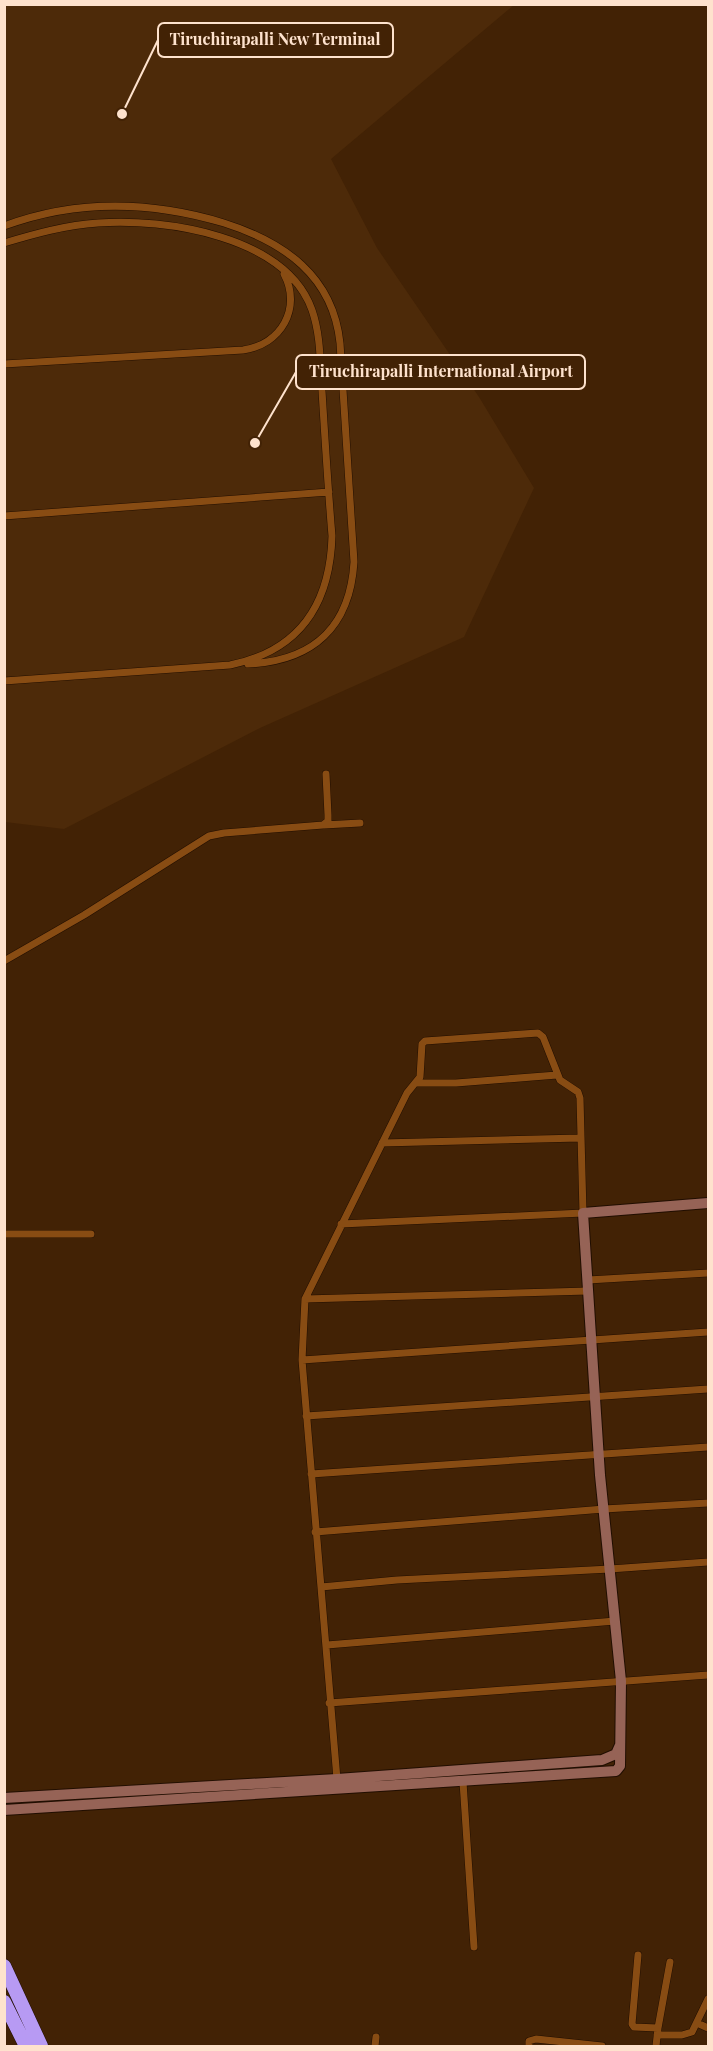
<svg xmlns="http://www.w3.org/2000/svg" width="713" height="2051" font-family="'Playfair Display',serif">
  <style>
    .built { fill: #4d2a09 }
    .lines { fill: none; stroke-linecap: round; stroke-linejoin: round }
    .street-casing { stroke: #210e01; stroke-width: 8 }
    .secondary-casing { stroke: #210e01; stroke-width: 12 }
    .highway-casing { stroke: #210e01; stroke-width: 15 }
    .street { stroke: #884c13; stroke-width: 7 }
    .secondary { stroke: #966356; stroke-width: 10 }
    .highway { stroke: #b79af3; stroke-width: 14 }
    .leader { fill: none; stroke: #fee2cd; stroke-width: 2 }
    .callout-dot { fill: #fee2cd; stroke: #422205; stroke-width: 2 }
    .callout { fill: #422205; stroke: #fee2cd; stroke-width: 2 }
    .callout-label { font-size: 16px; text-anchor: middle; font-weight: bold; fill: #fee2cd }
  </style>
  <rect width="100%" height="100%" fill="#422205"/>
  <path class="built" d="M5,5h509l-183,154 46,89 102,149 55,91 -70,149 -204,91 -196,101 -59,-7z"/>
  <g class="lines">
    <g class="street-casing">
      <path id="street" d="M4,226c73,-27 147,-25 220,-3 60,19 109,53 116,120l14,219c-4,65 -41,99 -106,102
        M4,243c30,-9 62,-18 94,-20 67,-5 188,13 214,87 9,26 8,54 10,81 3,49 6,97 10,145 -2,69 -33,115 -102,129l-226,16
        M4,364l239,-14c38,-5 59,-42 41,-76
        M4,516l325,-24
        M324,825l36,-2
        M4,961l80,-46 125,-79 15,-3 99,-8 5,-4v-6l-2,-41
        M416,1083h40l101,-8
        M382,1143l198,-5
        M4,1234h87
        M588,1280l120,-7
        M305,1299l283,-8
        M302,1360l406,-28
        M306,1416l402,-27
        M311,1474l397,-27
        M315,1532l289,-23 104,-6
        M321,1587l76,-7 213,-11 98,-7
        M327,1645l288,-24
        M329,1703l379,-28
        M337,1779l-35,-419 3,-61 102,-206 13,-16 2,-33 3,-3 113,-8 5,4 17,43 18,12 2,6 3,115 -242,11
        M463,1782l11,165
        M638,1955l-6,69 2,3 24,1
        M697,2023l11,5
        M657,2035h25l10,-3 16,-33
        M375,2046l1,-9
        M529,2046v-5l7,-2 66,7
        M656,2046l2,-18 12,-66"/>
    </g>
    <g class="secondary-casing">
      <path id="secondary" d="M4,1798l333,-19 265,-19 14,-6 4,-9
        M4,1810l612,-39 4,-5 1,-85 -21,-206 -17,-262 125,-10"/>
    </g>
    <g class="highway-casing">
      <path id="highway" d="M4,1966l37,80
        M4,2002l22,44"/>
    </g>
    <use href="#street" class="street"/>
    <use href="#secondary" class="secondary"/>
    <use href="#highway" class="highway"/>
  </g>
  <path class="leader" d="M122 114L158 40M255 443L296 372"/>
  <g class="callout-dot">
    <circle cx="122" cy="114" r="6"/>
    <circle cx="255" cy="443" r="6"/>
  </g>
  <g class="callout">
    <rect x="158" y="23" width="235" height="34" rx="6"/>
    <rect x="296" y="355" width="289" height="34" rx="6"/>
  </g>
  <g class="callout-label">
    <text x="275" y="45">Tiruchirapalli New Terminal</text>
    <text x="441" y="377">Tiruchirapalli International Airport</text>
  </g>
  <rect width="713" height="2051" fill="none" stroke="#fee2cd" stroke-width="12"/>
</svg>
